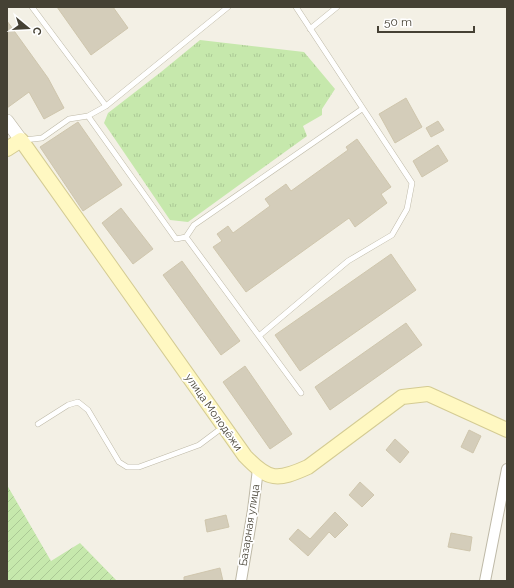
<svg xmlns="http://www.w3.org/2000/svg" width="514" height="588" font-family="Raleway,sans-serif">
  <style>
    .grass { fill: url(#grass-tufts) }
    .garden { fill: url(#garden-furrows) }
    .building { fill: #d4cdba; stroke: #cfc6ad }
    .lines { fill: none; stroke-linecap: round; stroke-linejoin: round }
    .service-casing { stroke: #beb9a7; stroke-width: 6 }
    .minor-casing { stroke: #beb9a7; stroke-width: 12 }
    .tertiary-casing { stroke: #beb9a7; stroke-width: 14 }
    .secondary-casing { stroke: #d4cb93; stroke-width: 16 }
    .service { stroke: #fff; stroke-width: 5 }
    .minor { stroke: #fff; stroke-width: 10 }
    .tertiary { stroke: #fff; stroke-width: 13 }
    .secondary { stroke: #fff8c2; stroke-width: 14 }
    .labels { text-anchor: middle; stroke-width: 3.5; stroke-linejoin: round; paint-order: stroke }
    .street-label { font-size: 11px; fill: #454134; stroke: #fff }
  </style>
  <defs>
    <pattern id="grass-tufts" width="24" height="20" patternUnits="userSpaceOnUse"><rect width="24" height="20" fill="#c6e8ac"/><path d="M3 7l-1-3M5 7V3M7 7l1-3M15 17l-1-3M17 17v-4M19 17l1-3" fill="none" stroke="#abc895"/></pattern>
    <pattern id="garden-furrows" width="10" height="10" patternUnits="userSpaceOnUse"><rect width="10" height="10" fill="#c6e8ac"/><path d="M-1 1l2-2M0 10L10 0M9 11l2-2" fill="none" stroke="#abc895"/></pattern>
  </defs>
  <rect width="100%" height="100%" fill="#f3f0e5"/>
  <path class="grass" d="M200,40l104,12 31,37 -13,20v6l-19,11 4,10 -119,86 -18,-2 -66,-97 4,-10 53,-41z"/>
  <path class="garden" d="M7,485l44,76 29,-18 37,38h-110z"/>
  <path class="building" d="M57,7h56l15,21 -37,27z
    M7,21l41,57 16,30 -20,11 -15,-27 -22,16z
    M406,98l16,29 -27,16 -16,-29z
    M438,121l6,9 -13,7 -5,-9z
    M78,122l44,63 -39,26 -43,-64z
    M357,139l34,48 -10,7 6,9 -32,24 -6,-9 -103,74 -33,-45 9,-6 -5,-7 11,-8 5,7 37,-27 -5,-7 21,-15 5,7 57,-41 -2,-3z
    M438,145l10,16 -26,16 -9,-16z
    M121,208l32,41 -20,15 -31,-41z
    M391,254l25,36 -116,81 -25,-36z
    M182,261l58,80 -19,14 -58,-80z
    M406,323l16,22 -92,65 -15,-23z
    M245,366l47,68 -22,15 -47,-67z
    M469,430l12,6 -8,17 -12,-6z
    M395,439l14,13 -9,11 -14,-13z
    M360,482l14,13 -12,12 -13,-12z
    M335,512l13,13 -13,13 -6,-6 -21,24 -19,-17 9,-10 12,10z
    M226,515l3,12 -22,5 -2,-12z
    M451,533l21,4 -2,14 -22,-4z
    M220,568l3,13h-39v-4z"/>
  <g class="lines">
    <g class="service-casing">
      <path id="service" d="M32,7l74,99
        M310,29l27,-22
        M88,116l18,-10 122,-99
        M24,140l18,-2 27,-19 19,-3 88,123 10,-2 115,156
        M186,237l8,-12 168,-116
        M259,336l89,-75 44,-26 15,-26 5,-26 -116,-176
        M38,424l30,-19 10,-3 10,8 31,52 8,5h12l60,-22 24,-18"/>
    </g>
    <g class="minor-casing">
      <path id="minor" d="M241,581l12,-71 5,-41
        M485,581l22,-112"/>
    </g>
    <g class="tertiary-casing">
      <path id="tertiary" d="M7,121l14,19"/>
    </g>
    <g class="secondary-casing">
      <path id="secondary" d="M7,149l14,-9 224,316c24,25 32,25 63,11l94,-70 26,-3 79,36"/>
    </g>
    <use href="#service" class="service"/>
    <use href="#minor" class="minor"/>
    <use href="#tertiary" class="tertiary"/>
    <use href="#secondary" class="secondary"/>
  </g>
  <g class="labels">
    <g class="street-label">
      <text transform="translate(214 412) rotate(55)" y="4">улица Молодёжи</text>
      <text transform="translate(249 525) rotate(-81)" y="4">Базарная улица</text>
    </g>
  </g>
  <rect width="514" height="588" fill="none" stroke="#454134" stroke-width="16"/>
  <g transform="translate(28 28) rotate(108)" stroke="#ffffff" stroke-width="3" paint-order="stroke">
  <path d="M0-3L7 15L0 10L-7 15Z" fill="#454134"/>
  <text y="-6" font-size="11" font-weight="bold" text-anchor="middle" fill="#454134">С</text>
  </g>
  <path d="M378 26v6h96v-6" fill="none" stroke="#454134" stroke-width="2"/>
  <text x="384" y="26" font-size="12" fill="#454134" stroke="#ffffff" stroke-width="3" paint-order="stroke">50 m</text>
</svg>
